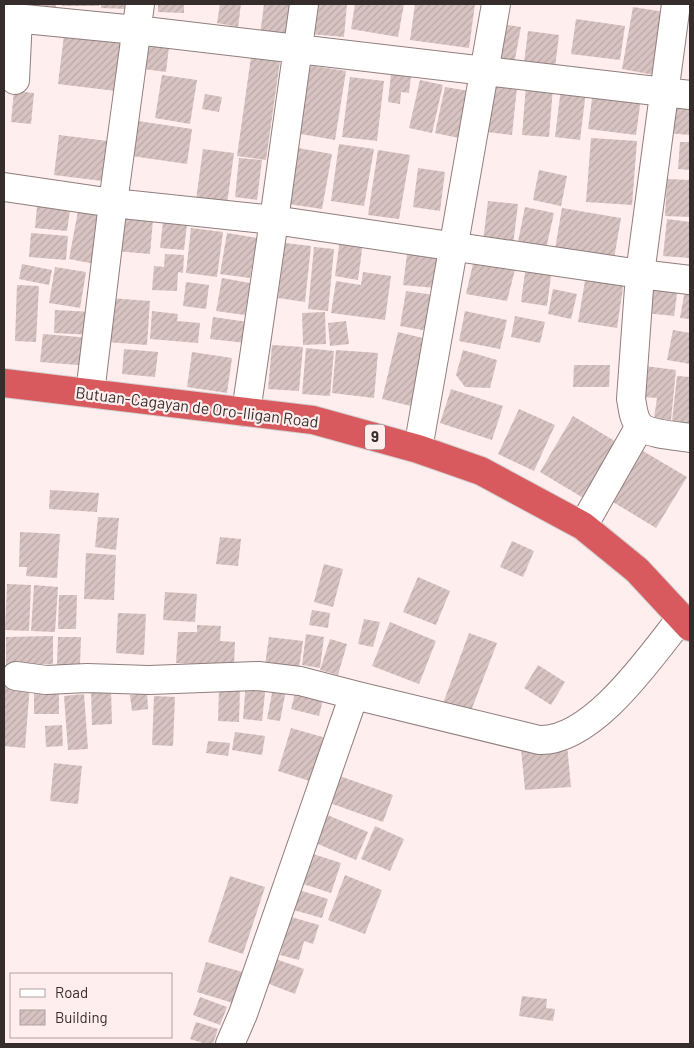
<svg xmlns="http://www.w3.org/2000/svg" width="694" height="1048" font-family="Barlow,sans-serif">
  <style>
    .building { fill: url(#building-hatch) }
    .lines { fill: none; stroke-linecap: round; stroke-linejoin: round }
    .minor-casing { stroke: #907e7d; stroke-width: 30 }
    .highway-casing { stroke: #d3d1d1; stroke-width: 30 }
    .minor { stroke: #fff; stroke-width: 28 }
    .highway { stroke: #d95a5e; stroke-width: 28 }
    .labels { text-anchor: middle; stroke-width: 4.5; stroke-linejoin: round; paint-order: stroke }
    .shield { fill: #ffeeed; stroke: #726766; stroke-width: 1 }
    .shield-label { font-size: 15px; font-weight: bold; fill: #352d2c }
    .street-label { font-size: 16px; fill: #352d2c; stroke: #ffeeed }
  </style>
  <defs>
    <pattern id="building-hatch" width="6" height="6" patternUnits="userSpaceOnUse" patternTransform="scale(1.25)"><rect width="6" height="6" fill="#d7c3c2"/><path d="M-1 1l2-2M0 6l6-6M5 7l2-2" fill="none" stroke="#b9a8a7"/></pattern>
  </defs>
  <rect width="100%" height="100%" fill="#ffeeed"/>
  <path class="building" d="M11,4h45v4l-45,-3z
    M62,4h37v2h-37z
    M101,4h26v5l-26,-1z
    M158,4h26v9l-26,-1z
    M220,4h21l-3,23 -21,-4z
    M264,4h29l-4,35 -29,-4z
    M314,4h33l-3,33 -33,-3z
    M355,4h49l-6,33 -47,-8z
    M415,4h60l-6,44 -59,-8z
    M633,7l32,5 -11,63 -32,-6z
    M576,19l49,7 -5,34 -49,-6z
    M501,24l20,3 -7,37 -19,-3z
    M528,31l31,4 -5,40 -31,-4z
    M64,35l58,6 -6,50 -58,-7z
    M146,44l23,3 -3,25 -22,-3z
    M251,57l29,4 -14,99 -29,-4z
    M307,65l39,6 -11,69 -40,-7z
    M391,74l20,2 -2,17 -8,-1 -1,12 -12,-2z
    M162,75l35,5 -7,44 -35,-6z
    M350,77l34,4 -7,60 -35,-4z
    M420,80l23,5 -11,48 -23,-5z
    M492,84l25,3 -5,48 -25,-3z
    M526,85l27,2 -4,50 -27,-2z
    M445,87l24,4 -10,47 -24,-5z
    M561,88l25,3 -6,49 -25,-3z
    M14,91l20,2 -3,31 -20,-2z
    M593,91l48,7 -5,37 -48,-6z
    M205,94l17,3 -3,15 -17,-3z
    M670,102l20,2v31l-23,-2z
    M138,121l54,8 -5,35 -55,-8z
    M59,135l49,6 -6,40 -48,-6z
    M591,138l46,3 -5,64 -46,-3z
    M680,142h10v28l-12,-1z
    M339,144l35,5 -10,57 -33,-5z
    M298,148l34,6 -10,55 -34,-5z
    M203,149l31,4 -7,51 -31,-4z
    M378,150l32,5 -11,64 -31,-4z
    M239,158l23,2 -5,40 -22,-3z
    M418,168l27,4 -5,39 -27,-4z
    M539,170l28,6 -6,30 -28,-6z
    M667,179l23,1v37l-25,-1z
    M488,201l30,3 -5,41 -30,-4z
    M37,206l33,4 -3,21 -32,-3z
    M525,207l29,6 -8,36 -28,-7z
    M562,208l59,10 -7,41 -59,-10z
    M78,211l26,5 -9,48 -26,-5z
    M118,216l35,4 -3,34 -35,-3z
    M667,219l23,3v36l-27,-2z
    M163,222l24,2 -3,26 -24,-2z
    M191,228l32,4 -6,45 -31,-4z
    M31,233l37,3 -2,24 -37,-3z
    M227,233l30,5 -7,40 -30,-4z
    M340,239l23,3 -5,38 -23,-4z
    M285,243l26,3 -6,56 -27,-4z
    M314,247l20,2 -6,62 -20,-2z
    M408,247l32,4 -5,37 -32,-3z
    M165,254l19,1 -1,18 -5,-1 -1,19 -25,-1 2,-24 10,1z
    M475,255l42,7 -10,39 -41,-7z
    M22,264l30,6 -3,15 -30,-6z
    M526,265l26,4 -5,37 -26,-4z
    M55,267l31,5 -6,36 -31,-5z
    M363,272l28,4 -6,44 -54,-7 5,-32 25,4z
    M586,275l38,6 -7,47 -39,-6z
    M222,278l28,5 -5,32 -29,-4z
    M186,282l23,3 -3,24 -23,-3z
    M648,284l30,3 -4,29 -29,-3z
    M686,284l4,1v34l-10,-1z
    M17,285l22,1 -3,56 -21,-1z
    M553,289l24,5 -6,25 -23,-5z
    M406,291l28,4 -6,36 -28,-5z
    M109,298l41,3 -3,44 -41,-3z
    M55,310l38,2 -1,23 -38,-2z
    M152,311l26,3 -1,7 23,2 -2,20 -48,-4z
    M465,311l42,9 -7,29 -41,-8z
    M325,312l1,32 -23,1 -1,-32z
    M515,316l30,6 -5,21 -29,-6z
    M213,317l35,5 -2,21 -36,-4z
    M346,321l3,23 -19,2 -2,-23z
    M673,330l17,3v31l-23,-4z
    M398,332l29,7 -16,67 -29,-7z
    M43,334l49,4 -2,28 -50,-4z
    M272,345l31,2 -4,44 -31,-2z
    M306,348l28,3 -4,45 -28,-2z
    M124,349l34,3 -3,25 -33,-3z
    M336,350l42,3 -4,45 -42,-5z
    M463,350l34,10 -7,28 -25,-1 -9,-12z
    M192,352l40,6 -5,35 -40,-6z
    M574,365h36l-1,22h-36z
    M645,366l31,4 -5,50 -17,-2 3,-20 -15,-1z
    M677,376l13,1v46l-18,-2z
    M451,389l52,17 -11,34 -52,-17z
    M519,409l36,16 -21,46 -36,-17z
    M573,416l45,27 -33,56 -45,-27z
    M643,451l44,26 -31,51 -43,-26z
    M50,490l49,3 -2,19 -48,-3z
    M98,517l21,1 -3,32 -21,-3z
    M20,532l40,2 -3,44 -31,-2 1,-9h-8z
    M220,537l21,2 -3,27 -22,-2z
    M512,541l22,10 -11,26 -23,-10z
    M86,553l30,2 -2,45 -30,-1z
    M324,564l19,5 -10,38 -19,-5z
    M418,577l32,14 -14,34 -33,-13z
    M7,584l24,1 -2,46 -24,-1z
    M34,585l24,2 -3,45 -24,-1z
    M165,592l32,2 -2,28 -32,-2z
    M59,595h18l-1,34h-18z
    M312,610l18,3 -2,15 -19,-3z
    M118,613l28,1 -2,41 -28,-2z
    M364,619l16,3 -7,25 -15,-3z
    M390,622l46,19 -17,43 -47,-18z
    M197,625l24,1 -1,15 15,1 -1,24 -58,-3 2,-31h19z
    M469,633l28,10 -28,73 -27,-10z
    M306,634l18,3 -4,31 -18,-3z
    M53,636v28l-47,1v-28z
    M58,637h23l-1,28h-23z
    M269,637l34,4 -4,28 -34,-4z
    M330,639l17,5 -9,31 -18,-5z
    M538,665l27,17 -14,23 -27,-17z
    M246,682l20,2 -4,37 -19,-2z
    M5,683l25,2 -5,63 -21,-2z
    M297,685l28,6 -6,25 -28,-7z
    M34,686h25v28h-25z
    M219,688l21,1 -1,33 -21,-1z
    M273,688l13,2 -6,31 -13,-2z
    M111,690l1,34 -20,1 -1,-34z
    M147,693l1,16 -16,2 -2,-16z
    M84,694l4,55 -20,1 -4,-54z
    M154,696l21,1 -2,49 -21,-1z
    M62,725l1,21 -17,1 -1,-21z
    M291,728l35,10 -13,44 -35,-11z
    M235,732l30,4 -3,19 -30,-5z
    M208,741l22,2 -2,13 -22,-3z
    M567,745l4,42 -46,3 -4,-41z
    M54,763l28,3 -4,38 -28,-3z
    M337,775l56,20 -10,27 -56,-20z
    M325,814l43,18 -12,28 -43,-18z
    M375,826l29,13 -14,32 -29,-12z
    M310,853l31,10 -10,30 -31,-10z
    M345,875l37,15 -17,44 -37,-14z
    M230,876l35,11 -22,67 -35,-12z
    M296,889l32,10 -6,19 -32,-9z
    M291,917l28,8 -6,19 -9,-3 -5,19 -19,-5z
    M273,958l31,11 -9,25 -31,-12z
    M206,962l37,10 -10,31 -36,-11z
    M522,996l25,3 -1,9 9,1 -2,12 -34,-5z
    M200,997l27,10 -7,18 -27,-10z
    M196,1022l22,7 -5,15h-7l-16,-5z"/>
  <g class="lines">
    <g class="minor-casing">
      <path id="minor" d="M676,4l-36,270 -9,125c2,9 2,20 9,27 8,8 38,10 50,12
        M4,17l132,13 554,65
        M15,80l3,-62
        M4,187l109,16 161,17 366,54 50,6
        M90,393l23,-190 27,-199
        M246,412l28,-192 30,-216
        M418,449l78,-445
        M583,526l57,-100
        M16,676l30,4 41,-2 62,2 109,-4 42,5 54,14
        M230,1044l13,-30 111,-319 185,45c54,2 112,-84 143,-123"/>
    </g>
    <g class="highway-casing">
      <path id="highway" d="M4,383l309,37 105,29 63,22 102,55 54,44 53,57"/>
    </g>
    <use href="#minor" class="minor"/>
    <use href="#highway" class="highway"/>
  </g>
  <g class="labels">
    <rect class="shield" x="365" y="424.5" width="20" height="25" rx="4"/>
    <g class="shield-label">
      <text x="375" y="442">9</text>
    </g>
    <g class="street-label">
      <text transform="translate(197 407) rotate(7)" y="6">Butuan-Cagayan de Oro-Iligan Road</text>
    </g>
  </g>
  <rect width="694" height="1048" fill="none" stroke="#352d2c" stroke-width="10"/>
  <rect x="10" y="973" width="162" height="65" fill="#ffeeed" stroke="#aea1a0"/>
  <rect x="20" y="989" width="25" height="8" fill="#ffffff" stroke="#aea1a0"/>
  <text x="55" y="998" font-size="15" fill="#352d2c">Road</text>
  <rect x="20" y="1010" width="25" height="15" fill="url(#building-hatch)" stroke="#aea1a0"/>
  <text x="55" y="1023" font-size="15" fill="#352d2c">Building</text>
</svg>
